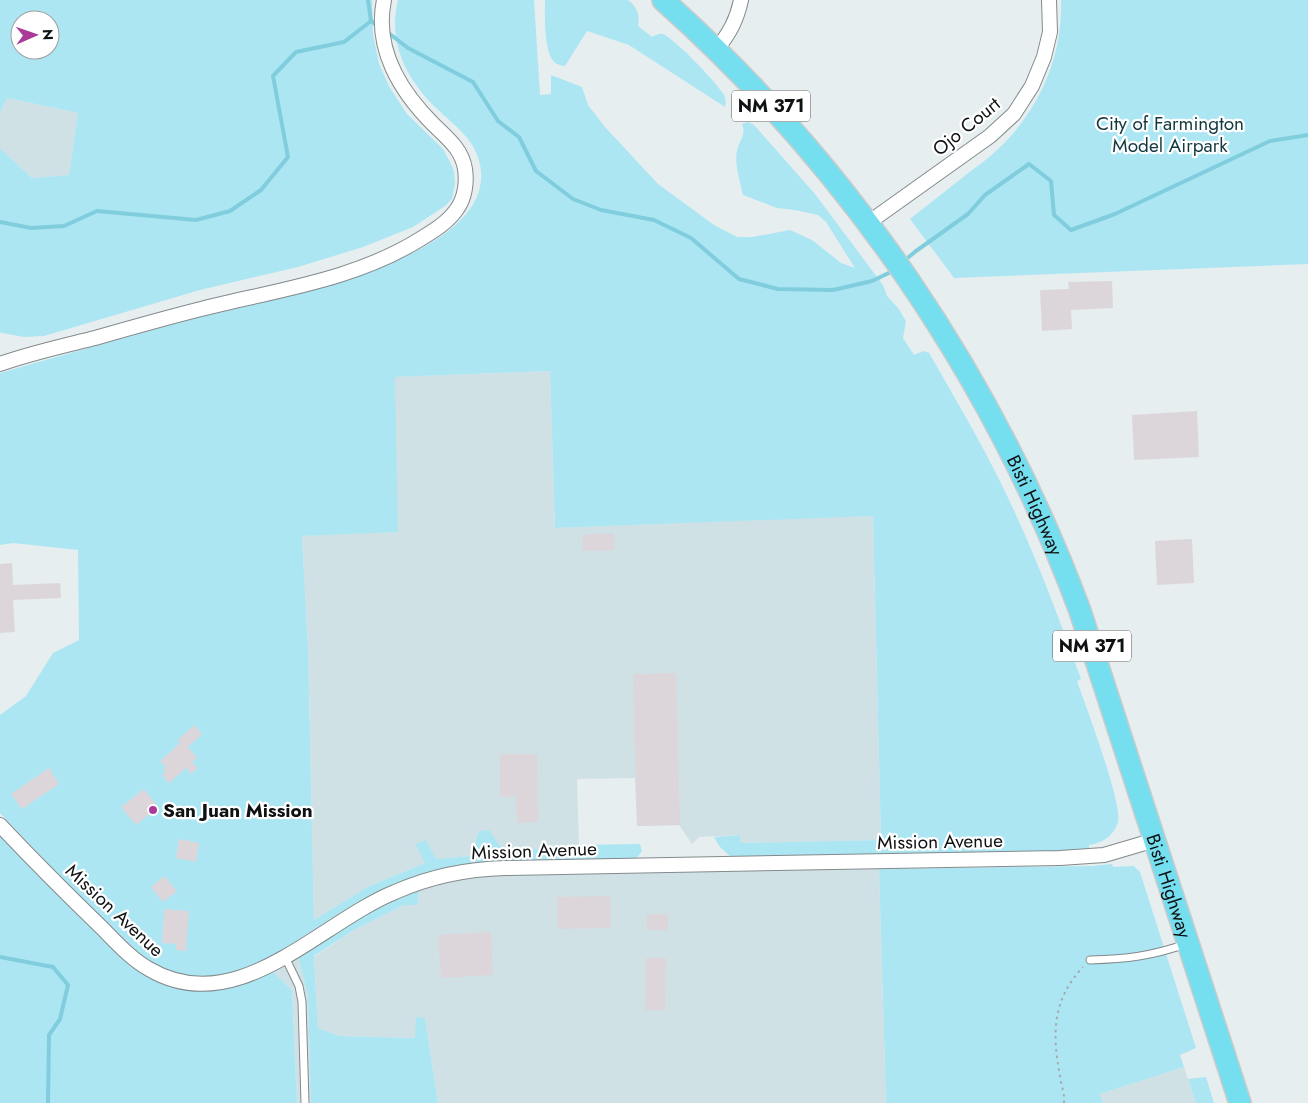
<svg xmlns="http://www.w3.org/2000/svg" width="1308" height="1103" font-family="Jost,sans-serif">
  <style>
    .built { fill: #d0e1e5 }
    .green { fill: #ade6f3; fill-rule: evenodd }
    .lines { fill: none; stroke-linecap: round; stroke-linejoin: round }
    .stream { stroke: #80cddd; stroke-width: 4 }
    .building { fill: #dcd6db }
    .service-casing { stroke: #828a8c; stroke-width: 9 }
    .minor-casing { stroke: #828a8c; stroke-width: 16 }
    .primary-casing { stroke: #cacbcb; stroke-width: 24 }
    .path { stroke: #a5abad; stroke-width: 2; stroke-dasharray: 2.5 4; stroke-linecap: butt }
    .service { stroke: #fff; stroke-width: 7 }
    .minor { stroke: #fff; stroke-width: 14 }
    .primary { stroke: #75dfef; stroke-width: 21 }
    .poi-dot { fill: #aa3a97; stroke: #fff; stroke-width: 2 }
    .labels { text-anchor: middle; stroke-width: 4.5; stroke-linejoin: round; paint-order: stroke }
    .shield { fill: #fff; stroke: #575859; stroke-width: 1 }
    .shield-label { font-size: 18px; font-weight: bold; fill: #0f1112 }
    .park-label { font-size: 19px; fill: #133940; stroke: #fff }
    .street-label { font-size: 19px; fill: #0f1112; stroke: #fff }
    .poi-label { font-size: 19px; font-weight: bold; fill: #0f1112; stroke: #fff; text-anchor: start }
  </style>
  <rect width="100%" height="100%" fill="#e6eef0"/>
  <path class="built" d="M7,98l71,15 -9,62 -37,3 -32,-30v-35z
    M550,371l5,157 318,-13 8,325 -140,3 -1,-8 -41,2 -7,7 -13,-19 -42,1 -2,-48 -58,1 2,66 -75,7 -25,-21 -9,25 -34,3 -10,-18 -1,22 -58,24 -53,33 -6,-273 -6,-111 96,-5 -4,-154z
    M879,869l7,234h-448l-13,-85 -10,20 -75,-2 -22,-8 -4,-71 40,-27 50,-25 14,-3 1,-12 36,-9 36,-5z
    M298,956l10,41 3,106h-14l-5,-113 -20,-19z
    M1184,1067l12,36h-93l-3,-9z"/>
  <path class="green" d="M0,0h372l1,35 6,29 11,24 17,26 36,35 7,13 4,9 1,12 -3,16 -7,7 -32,21 -50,20 -65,20 -98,23 -156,46 -20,1 -22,-4 -2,-1v-184l32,30 37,-3 9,-62 -71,-15 -7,15zM20,20h30v30h-30z
    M398,0h136l6,95 11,-1v-19l31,12 6,18 17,22 53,57 56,41 23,12h15l38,-7 22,10 29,23 14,5 -29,-46 -8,-7 -23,-5 -18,-2 -34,-13c-3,-14 -10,-33 -5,-48 3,-9 8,-13 4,-23l6,-2 6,3 61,69 68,91 4,11 11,12 8,13 -3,17 11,17 9,-4 6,2c31,54 62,106 87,162 25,54 45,109 65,164l-4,2c8,23 46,123 41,141 -4,14 -16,21 -29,23v3l-9,3 -349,6 -11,-10 -6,-10 26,-2 1,8 140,-3 -8,-324 -318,12 -5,-157 -155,6 3,155 -96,4 6,111 6,273 53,-33 58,-24 -10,-19 11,-4 10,19 34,-3 9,-25 10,-1 15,22 75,-7 61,-1 2,7 -6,8 -240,25 -38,18 -94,59 -32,13 -25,3h-20l-34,-13 -10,-7 -48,-44 -95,-100v-98l26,-19 27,-43 26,-13 -1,-90 -65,-7 -13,2v-172c63,-18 126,-36 189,-53 66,-18 300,-56 292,-149 -3,-33 -30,-47 -50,-68 -27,-29 -43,-63 -33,-103z
    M545,0h83c9,7 12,14 10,26l14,11c4,-2 7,-4 11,-3 12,5 54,49 61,61 2,4 2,7 1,12l-96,-62 -42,-14 -22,35c-3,0 -5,-1 -8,-2 -14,-7 -12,-49 -12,-64z
    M1061,0h247v264l-354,14 -44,-59c19,-15 38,-30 57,-45 10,-8 21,-15 30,-24 42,-39 66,-93 64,-150z
    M0,834c25,26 50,51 75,76 46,48 88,96 161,75 13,-4 25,-7 36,-14l20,19 5,113h-297z
    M1112,864l1,3 21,-1 6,6 56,176 -16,7 4,12 -84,27 3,9h-217l-7,-234 213,-3z
    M419,890l-1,12 -2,3h-12l-50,25 -40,26 4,72 22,8 75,2 1,-21 9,1 13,85h-127l-3,-106 -10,-41c40,-25 78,-49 121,-66z
    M1206,1077l8,26h-18l-8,-24z"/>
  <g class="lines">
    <path class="stream" d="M368,0l3,21 7,5
      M386,31l22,17 65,34 25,39 21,16 17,34 37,28 28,11 53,10 37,18 48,41 39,10 55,1 39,-9 21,-10
      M0,222l31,6 33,-2 33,-15 99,9 34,-9 31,-21 27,-33 -15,-81 23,-24 48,-10 27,-21
      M904,261l12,-10 52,-37 17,-19 44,-31 22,17 3,34 17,15 44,-16 155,-73 38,-6
      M0,957l53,10 15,18 -8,34 -11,16 -1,68"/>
  </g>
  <path class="building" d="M1112,281l1,27 -42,2 1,19 -30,2 -2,-41 29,-1 -1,-7z
    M1197,411l2,46 -65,3 -2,-45z
    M614,533l1,17 -32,1v-16z
    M1192,539l2,44 -37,2 -2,-44z
    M12,563l1,22 47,-2 1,15 -48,2 2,32 -15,1v-69z
    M676,673l4,152 -43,1 -4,-152z
    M194,725l8,9 -14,13 9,11 -5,4 6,6 -7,6 -5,-6 -17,15 -7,-8 3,-3 -2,-2 3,-3 -6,-6 20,-18 -2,-3z
    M500,754h37l1,68 -21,1 -1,-27 -16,1z
    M49,768l10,16 -37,25 -11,-15z
    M144,789l14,18 -22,18 -15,-18z
    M179,839l20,4 -3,19 -20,-4z
    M164,876l13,15 -14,11 -12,-15z
    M610,896l1,32 -53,1 -1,-32z
    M164,909l25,2 -3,40 -10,-1v-6l-14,-1z
    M647,914h21v16h-21z
    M491,932l2,43 -52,3 -3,-43z
    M646,958h20l-1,53 -20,-1z"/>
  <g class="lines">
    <g class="service-casing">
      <path id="service" d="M285,957l14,29 3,16 3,101
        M1090,960c37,-1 61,-4 96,-16"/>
    </g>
    <g class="minor-casing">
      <path id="minor" d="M716,50c13,-16 21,-30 25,-50
        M868,223l122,-87 24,-22 18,-28 12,-29 6,-25 -1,-32
        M0,364c31,-11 63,-18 95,-26 35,-10 70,-20 106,-29 75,-19 155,-29 221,-71 13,-8 26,-16 35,-29 8,-11 10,-27 8,-40 -3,-20 -18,-31 -32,-45 -33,-33 -59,-76 -49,-124
        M0,825c33,35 67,69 101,102 15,15 30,32 48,42 88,52 170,-46 246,-77 34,-15 73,-23 110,-24l555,-10 44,-3 51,-15"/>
    </g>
    <g class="primary-casing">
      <g id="primary">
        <path id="s1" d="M663,0c186,166 330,377 417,611l160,492"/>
      </g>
    </g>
    <path class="path" d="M1064,1103c1,-9 -3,-18 -4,-27 -8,-42 -8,-76 23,-109"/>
    <use href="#service" class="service"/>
    <use href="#minor" class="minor"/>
    <use href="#primary" class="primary"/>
  </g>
  <circle class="poi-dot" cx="153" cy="810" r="5"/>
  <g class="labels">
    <g class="shield">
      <rect x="732" y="90.5" width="78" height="31" rx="4"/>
      <rect x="1053" y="630.5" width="78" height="31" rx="4"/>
    </g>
    <g class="shield-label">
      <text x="771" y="112">NM 371</text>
      <text x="1092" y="652">NM 371</text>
    </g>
    <g class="park-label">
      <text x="1170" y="130">City of Farmington<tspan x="1170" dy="22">Model Airpark</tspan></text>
    </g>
    <g class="street-label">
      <text transform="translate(966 126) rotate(-39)" y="7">Ojo Court</text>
      <text dy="7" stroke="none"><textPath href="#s1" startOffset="632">Bisti Highway</textPath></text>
      <text transform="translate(940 841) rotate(-1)" y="7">Mission Avenue</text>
      <text transform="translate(534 850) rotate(-2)" y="7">Mission Avenue</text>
      <text dy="7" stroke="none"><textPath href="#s1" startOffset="1036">Bisti Highway</textPath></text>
      <text transform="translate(115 910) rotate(43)" y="7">Mission Avenue</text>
    </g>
    <g class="poi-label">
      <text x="163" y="817">San Juan Mission</text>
    </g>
  </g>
  <g transform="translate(35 35) rotate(88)"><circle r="24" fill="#ffffff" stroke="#9fa0a0"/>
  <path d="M0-4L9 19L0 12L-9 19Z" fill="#aa3a97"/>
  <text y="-8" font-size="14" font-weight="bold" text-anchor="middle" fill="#0f1112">N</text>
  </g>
</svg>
